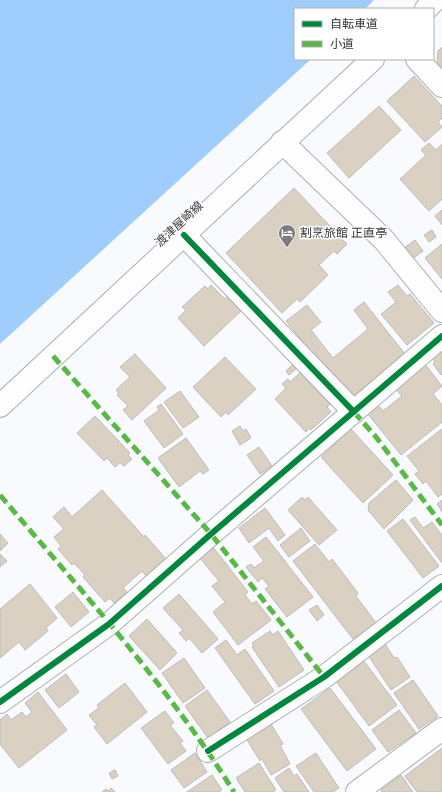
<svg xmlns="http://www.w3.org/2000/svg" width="442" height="792" font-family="'Noto Sans','Noto Sans JP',sans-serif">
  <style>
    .water { fill: #a0cefc }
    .building { fill: #dbd1c3; stroke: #bbbbbc }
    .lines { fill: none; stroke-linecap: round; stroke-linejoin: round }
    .minor-casing { stroke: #aeafb1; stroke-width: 24 }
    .major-casing { stroke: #aeafb1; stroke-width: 24 }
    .minor { stroke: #fefeff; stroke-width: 22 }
    .major { stroke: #fefeff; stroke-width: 22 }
    .quiet { stroke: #58b947; stroke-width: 5; stroke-dasharray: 10 5; stroke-linecap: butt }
    .cycleway-casing { stroke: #fff; stroke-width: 8 }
    .cycleway { stroke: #00873e; stroke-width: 6 }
    .labels { text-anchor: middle; stroke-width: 3; stroke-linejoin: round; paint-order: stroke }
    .street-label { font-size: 12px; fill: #353638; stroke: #fff }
    .poi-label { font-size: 12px; fill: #353638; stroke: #fff; text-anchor: start }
  </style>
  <rect width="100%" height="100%" fill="#f8fafd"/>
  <path class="water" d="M0,0h374l-9,9h-70v50h16l-311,285z"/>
  <path class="building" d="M442,47v20l-5,-4 1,-12z
    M414,76l28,30v12l-4,4 4,5 -17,15 -38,-41z
    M379,106l22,24 -52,48 -22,-25z
    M429,143l7,7 6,-6v55l-13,12 -29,-32 26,-24 -5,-5z
    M294,188l53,56 -10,10 -3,-3 -15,14 9,10 -28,27 -3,-3 -15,14 -56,-60z
    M442,210v15l-7,-9z
    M432,230l4,7 -7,5 -5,-7z
    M415,240l8,11 -12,9 -8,-11z
    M442,244v35l-17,-21z
    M211,285l14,14 3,-4 14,15 -38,36 -26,-28 8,-8 -4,-3 23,-21 3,3z
    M398,285l9,11 3,-2 24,29 -27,22 -26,-31 15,-12 -8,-10z
    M364,302l41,52 -53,43 -21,-21 -45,-55 21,-16 14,17 -10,8 22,28 35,-29 -14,-19z
    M442,349v25l-1,1 -8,-11 2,-2 -4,-5z
    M135,354l31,34 -34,32 -9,-10 5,-4 -11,-11 2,-2 -3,-3 14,-13 -10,-10z
    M225,357l31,32 -28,26 -2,-3 -5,5 -28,-30z
    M424,363l18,23 -9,8 9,11v17l-41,33 -33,-41 10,-9 5,6 19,-15 -8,-9z
    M293,364l4,4 -8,7 -3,-4z
    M300,373l30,31 -3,3 4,5 -20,18 -2,-2 -3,4 -31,-33 11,-11 -4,-4 6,-5 2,3z
    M180,391l19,26 -16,11 -19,-26z
    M161,404l22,30 -19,14 -20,-27 15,-11 -2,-3z
    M95,416l35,37 -2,2 4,4 -8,7 -4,-3 -5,4 -8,-9 -3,3 -27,-28z
    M240,426l3,5 3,-2 5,9 -11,7 -8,-14z
    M351,429l42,46 -30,28 -42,-46z
    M442,429v65l-4,3 -12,-16 -3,3 -8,-10 4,-3 -12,-15z
    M186,438l23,32 -6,4 -3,-3 -21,16 -21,-29z
    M259,447l13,19 -12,8 -13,-19z
    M396,480l17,20 -29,29 -16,-19 1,-7z
    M102,490l42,47 1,-2 21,24 -20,17 -4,-5 -19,17 4,4 -13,11 -4,-5 -5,4 -22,-25 2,-2 -11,-12 -2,2 -14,-16 3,-3 -7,-9 10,-8 -11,-12 11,-10 8,10z
    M302,497l3,3 3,-3 29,33 -18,15 -31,-35z
    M442,500v12l-5,-8z
    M265,508l20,27 -7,6 -9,-13 -20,15 -10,-15z
    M415,517l8,11 9,-6 10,13v28l-32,-43z
    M403,519l36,47 -16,12 -36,-47z
    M301,528l9,13 -21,16 -9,-12z
    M0,534l8,9 -8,8z
    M266,537l47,60 -26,20 -22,-28 4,-3 -7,-8 -4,4 -12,-15 5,-3 3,4 10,-7 -11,-14z
    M315,544l14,18 3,-3 26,34 -2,3 20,27 -23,16 -60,-78z
    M213,547l35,45 -3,3 7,9 4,-3 15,19 -33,25 -25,-33 12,-10 -13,-16 7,-5 -19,-23z
    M0,554l7,7 -7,6z
    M30,584l27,34 -11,10 2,3 -23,19 -6,-8 -19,16v-49z
    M73,592l16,20 -18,15 -16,-20z
    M179,594l39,45 -16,14 -13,-15 -3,3 -7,-8 4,-3 -20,-22z
    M317,605l7,10 -7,6 -8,-11z
    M147,619l30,34 -17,17 -31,-34z
    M270,631l3,4 5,-4 26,39 -25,17 -27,-40 2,-1 -2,-3z
    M226,640l11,15 8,-6 29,42 -19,13 -40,-56z
    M385,644l9,14 3,-1 13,20 -19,13 -23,-35z
    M184,658l21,30 -22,15 -21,-30z
    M363,660l34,45 -28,21 -33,-45z
    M66,674l13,18 -20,16 -14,-18z
    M413,680l25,36 -19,13 -25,-36z
    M125,683l22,29 -40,32 -13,-17 3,-2 -8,-10 10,-7 -2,-3z
    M330,688l46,61 -29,22 -46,-62z
    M207,690l23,32 -22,16 -23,-32z
    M38,692l29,38 -48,38 -19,-24v-24l7,-6 4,6 11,-8 4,5 6,-5 -7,-9z
    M399,710l17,23 -28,19 -16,-22z
    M165,711l9,12 -4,2 13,16 -3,2 6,8 -18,13 -27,-36z
    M271,724l12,20 -3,1 10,19 -19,11 -9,-16 -2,2 -14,-23z
    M442,748v44h-25l-12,-16z
    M195,753l12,19 -23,16 -13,-18z
    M316,753l23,35 -6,4h-19l-18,-26z
    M259,763l17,27 -4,2h-27l-9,-14z
    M289,768l5,8 3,-2 12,18h-25l-9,-14z
    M115,770l3,6 -6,3 -3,-6z
    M212,775l10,15 -3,2h-32z
    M401,775l12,17h-31l-1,-2z
    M111,788l4,4h-13l4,-3 2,2z"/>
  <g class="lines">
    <g class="minor-casing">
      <path id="minor" d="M417,59l25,27
        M282,142l102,98 58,71
        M184,235l170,177
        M0,702l109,-78 102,-90 231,-198
        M208,751l116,-74 118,-91
        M357,792l85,-63"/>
    </g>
    <g class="major-casing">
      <path id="major" d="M426,9l9,-9
        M0,406l373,-347"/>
    </g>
    <use href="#minor" class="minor"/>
    <use href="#major" class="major"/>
    <path class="quiet" d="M53,356l158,178 113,143
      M354,412l22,25 66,88
      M0,495c81,96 167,189 234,297"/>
    <g class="cycleway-casing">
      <path id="cycleway" d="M184,235l170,177
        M0,702l109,-78 102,-90 231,-198
        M208,751l116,-74 118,-91"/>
    </g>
    <use href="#cycleway" class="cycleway"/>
  </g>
  <defs>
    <g id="hotel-pin" transform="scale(0.9)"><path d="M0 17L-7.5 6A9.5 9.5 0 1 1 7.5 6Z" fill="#797b7d" stroke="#fff"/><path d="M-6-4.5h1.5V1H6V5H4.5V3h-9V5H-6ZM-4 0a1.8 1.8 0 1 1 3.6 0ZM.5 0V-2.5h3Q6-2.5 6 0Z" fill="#fff"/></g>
  </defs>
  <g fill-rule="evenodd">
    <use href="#hotel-pin" x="287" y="233"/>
  </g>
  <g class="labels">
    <g class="street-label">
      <text transform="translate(179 224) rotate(-43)" y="4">渡津屋崎線</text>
    </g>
    <g class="poi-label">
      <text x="300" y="237">割烹旅館 正直亭</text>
    </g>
  </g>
  <rect x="294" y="8" width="140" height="52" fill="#ffffff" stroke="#aeafaf"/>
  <rect x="302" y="21" width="20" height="6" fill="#00873e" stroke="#aeafaf"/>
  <text x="330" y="28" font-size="12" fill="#353638">自転車道</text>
  <rect x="302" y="41" width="20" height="6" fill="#58b947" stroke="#aeafaf"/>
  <text x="330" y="48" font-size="12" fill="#353638">小道</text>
</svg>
